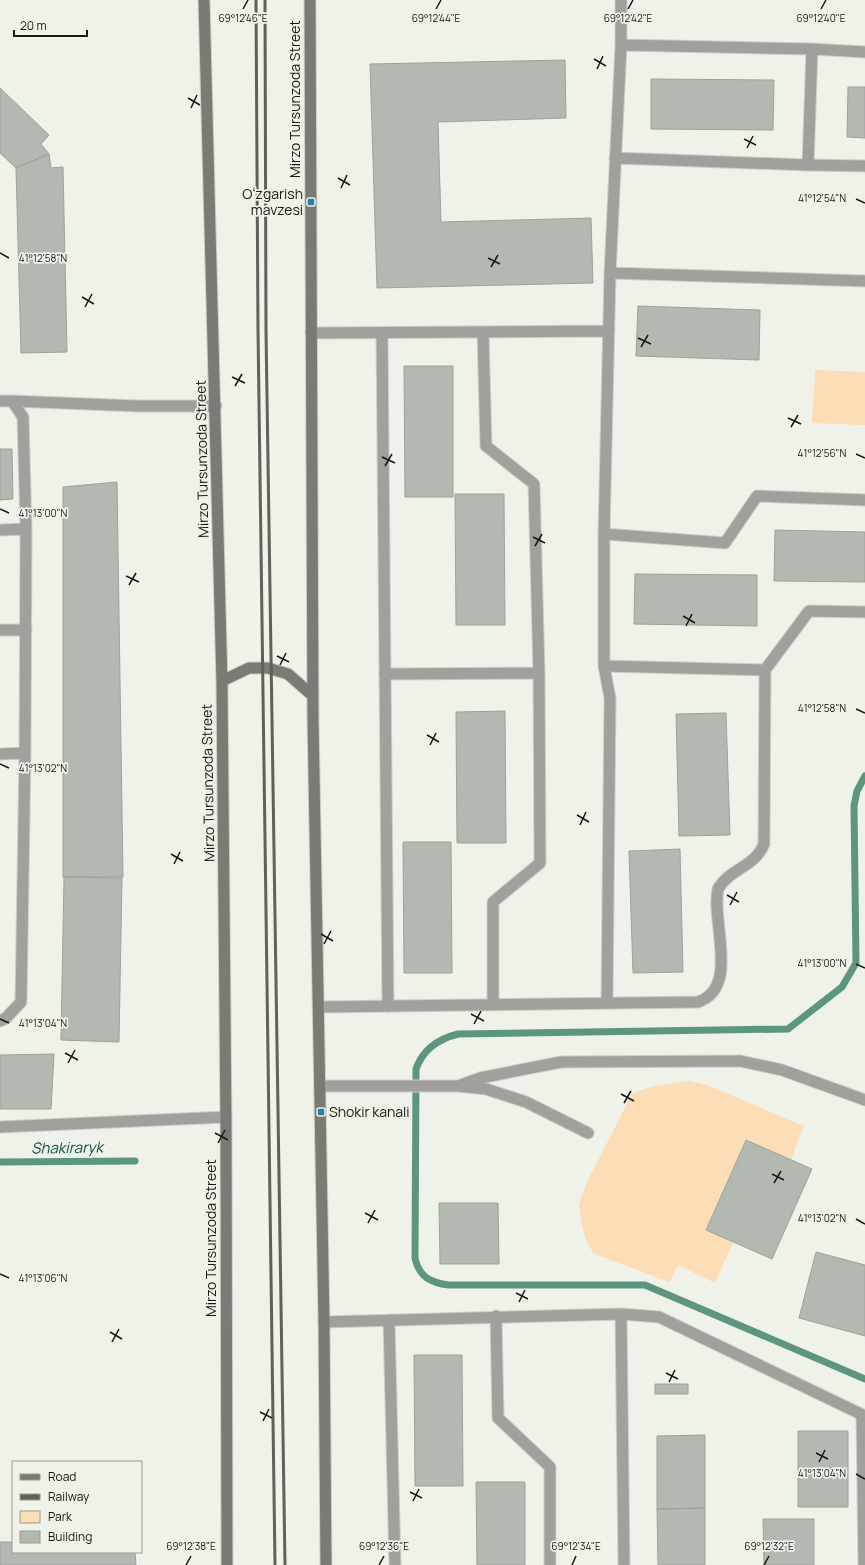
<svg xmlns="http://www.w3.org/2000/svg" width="865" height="1565" font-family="Manrope,sans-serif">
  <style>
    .green { fill: #fcddb6 }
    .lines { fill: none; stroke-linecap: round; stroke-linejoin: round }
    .stream { stroke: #5d967f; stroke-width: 7 }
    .building { fill: #b2b9b1; stroke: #9ca39b }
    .service-casing { stroke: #cccfc6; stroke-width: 13 }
    .minor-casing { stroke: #cccfc6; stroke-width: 13 }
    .secondary-casing { stroke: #cccfc6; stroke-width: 13 }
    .service { stroke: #a1a09c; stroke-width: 11 }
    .minor { stroke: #a1a09c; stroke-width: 11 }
    .secondary { stroke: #7b7a74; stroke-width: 11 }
    .rail { stroke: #5e605a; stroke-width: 3 }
    .ticks { fill: none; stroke: #171814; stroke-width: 1.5 }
    .poi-dot { fill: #297eae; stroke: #eff2e8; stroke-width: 1.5 }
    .labels { text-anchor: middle; stroke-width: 3.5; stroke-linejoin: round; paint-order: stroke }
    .street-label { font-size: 14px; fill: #171814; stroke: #eff2e8 }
    .poi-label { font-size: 14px; fill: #171814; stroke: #eff2e8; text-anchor: end }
    .water-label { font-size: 15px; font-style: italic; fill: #0c513d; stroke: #eff2e8 }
    .ticks-label { font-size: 10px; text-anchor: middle; fill: #171814; stroke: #eff2e8; stroke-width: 3.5; stroke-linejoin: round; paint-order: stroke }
  </style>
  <rect width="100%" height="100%" fill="#eff2e8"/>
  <path class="green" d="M815,370l50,2v53l-53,-2z
    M688,1081l19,4 97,41 -13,34 -46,-20 -39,90 27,12 -18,41 -37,-18 -8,17 -76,-28 -8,-13 -4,-16 -3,-20 8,-23 45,-88 18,-7z"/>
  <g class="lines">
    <path class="stream" d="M865,776l-8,15 -3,15 2,157 -14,24 -54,42 -330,5c-20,5 -35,15 -42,35l-1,189c4,19 16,25 34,27h196l220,94
      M0,1162l135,-1"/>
  </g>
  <path class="building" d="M565,60l1,58 -128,4 3,100 150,-4 2,65 -216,5 -7,-224z
    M651,79l123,1 -1,50 -122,-1z
    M848,87h17v51l-18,-1z
    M0,88l49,47 -8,9 8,10 -33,14 -16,-15z
    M49,154l2,14 12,-1 4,185 -46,1 -5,-185z
    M638,306l122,4 -1,50 -123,-4z
    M404,366h49v131h-48z
    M0,449h12l1,50 -13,1z
    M117,482l6,395h-60v-390z
    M455,494h49l1,131h-49z
    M775,530l90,2v50l-91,-1z
    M635,574l122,1v51l-123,-2z
    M505,711l1,132h-49l-1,-131z
    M726,713l4,122 -51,1 -3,-122z
    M403,842h48l1,131h-48z
    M680,849l3,123 -50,1 -4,-122z
    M64,877l58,1 -3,164 -58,-2z
    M54,1054l-3,55h-51v-54z
    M746,1140l66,29 -40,90 -66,-29z
    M439,1203h59l1,61h-59z
    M816,1252l49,13v71l-66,-18z
    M414,1355h48l1,131h-48z
    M655,1384h33v10h-33z
    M798,1431h50v76h-50z
    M705,1435v73l-48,1v-73z
    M476,1482h49v83h-48z
    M705,1508v57h-47l-1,-56z
    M763,1519h51v46h-50z
    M0,1542h13v10h122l1,13h-136z"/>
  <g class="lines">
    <g class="service-casing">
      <path id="service" d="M621,45v-45
        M615,158l193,7 4,-116
        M808,165l57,1
        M610,273l255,8
        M311,333l298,-2
        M483,333l3,113 48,38 5,189 1,190 -47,39v102
        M0,401h12l11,16 3,112 -1,224 -4,249 -15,16 -6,3
        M12,401l125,5h79
        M0,530l26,-1
        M604,534l121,9 32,-47 108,4
        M0,630h26
        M604,666l161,4
        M385,674l154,-1
        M0,754l25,-1
        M607,1002l3,-304 -6,-32v-132l6,-261 11,-228 191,4 53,3
        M319,1007l379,-5c42,-14 13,-80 20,-113 11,-20 37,-22 46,-45l1,-174 44,-59 56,1
        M320,1086h138l28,3 40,13 62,31
        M458,1086l22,-8 81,-16 179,-1 42,9 83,30
        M0,1127l226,-10
        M496,1316l2,102 52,49v98"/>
    </g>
    <g class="minor-casing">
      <path id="minor" d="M382,333l6,673
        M621,1314l3,251
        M389,1320l6,245
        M324,1322l297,-8 38,3 206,99
        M862,1415l2,150"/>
    </g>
    <g class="secondary-casing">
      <path id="secondary" d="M204,0c7,228 14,456 18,684 4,294 5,587 5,881
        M310,0l3,720 11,602 2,243
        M222,681l27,-13h19l20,6 25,22"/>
    </g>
    <use href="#service" class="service"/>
    <use href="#minor" class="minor"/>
    <use href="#secondary" class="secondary"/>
    <path class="rail" d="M256,0l2,330 17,1235
      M265,0l1,331 19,1234"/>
  </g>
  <path class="ticks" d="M243,9l5,-9M436,9l5,-9M628,9l5,-9M821,9l5,-9M594,59l12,7M597,69l6,-13M188,98l12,7M191,108l6,-13M744,139l12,6M747,148l6,-12M338,178l12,7M341,188l6,-13M856,199l9,4M0,253l9,5M488,258l12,6M491,267l7,-12M82,297l12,7M85,307l7,-13M638,338l13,6M641,347l7,-12M232,377l13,6M235,386l7,-12M788,418l13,6M791,427l7,-12M856,454l9,4M382,457l13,6M385,466l7,-12M0,509l9,4M533,537l12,6M535,546l7,-12M126,576l13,6M129,585l7,-12M683,616l12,7M686,626l6,-12M277,656l12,6M280,665l6,-12M856,709l9,4M427,735l12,7M430,745l6,-12M0,764l9,4M577,815l12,7M580,825l6,-13M171,854l12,7M174,864l6,-12M727,895l12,7M730,905l7,-13M321,934l12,7M324,944l7,-13M856,964l9,4M471,1014l13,7M0,1019l9,4M474,1024l7,-13M65,1053l13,7M68,1063l7,-13M621,1094l13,7M624,1103l7,-12M215,1133l13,7M218,1143l7,-13M772,1174l12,6M774,1183l7,-12M365,1213l13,7M856,1219l9,5M368,1223l7,-13M0,1274l9,4M516,1293l12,6M519,1302l6,-12M110,1332l12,7M112,1342l7,-13M666,1373l12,6M669,1382l6,-12M260,1412l12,6M263,1421l6,-12M816,1453l12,6M819,1462l6,-12M856,1474l9,5M410,1492l12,6M413,1501l6,-12M186,1565l5,-9M379,1565l5,-9M572,1565l4,-9M764,1565l5,-9"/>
  <g class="poi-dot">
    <rect x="307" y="198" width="8" height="8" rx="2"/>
    <rect x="317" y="1108" width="8" height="8" rx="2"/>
  </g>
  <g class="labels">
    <g class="street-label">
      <text transform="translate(295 99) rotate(-90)" y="5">Mirzo Tursunzoda Street</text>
      <text transform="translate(202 459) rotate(-91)" y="5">Mirzo Tursunzoda Street</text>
      <text transform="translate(208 783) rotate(-91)" y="5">Mirzo Tursunzoda Street</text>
      <text transform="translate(211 1238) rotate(-90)" y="5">Mirzo Tursunzoda Street</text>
    </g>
    <g class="poi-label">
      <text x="303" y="199">Oʻzgarish<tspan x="303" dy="16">mavzesi</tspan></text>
      <text x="329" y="1117" text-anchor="start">Shokir kanali</text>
    </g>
    <g class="water-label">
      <text transform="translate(67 1148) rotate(-1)" y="5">Shakiraryk</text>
    </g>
  </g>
  <g class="ticks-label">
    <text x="243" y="22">69°12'46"E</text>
    <text x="436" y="22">69°12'44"E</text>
    <text x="628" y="22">69°12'42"E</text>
    <text x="821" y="22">69°12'40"E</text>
    <text x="822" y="202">41°12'54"N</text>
    <text x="43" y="262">41°12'58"N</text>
    <text x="822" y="457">41°12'56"N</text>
    <text x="43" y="517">41°13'00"N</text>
    <text x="822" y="712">41°12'58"N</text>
    <text x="43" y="772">41°13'02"N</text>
    <text x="822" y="967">41°13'00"N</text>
    <text x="43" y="1027">41°13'04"N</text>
    <text x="822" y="1222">41°13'02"N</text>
    <text x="43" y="1282">41°13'06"N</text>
    <text x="822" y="1477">41°13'04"N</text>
    <text x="191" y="1550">69°12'38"E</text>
    <text x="384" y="1550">69°12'36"E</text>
    <text x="576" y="1550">69°12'34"E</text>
    <text x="769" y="1550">69°12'32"E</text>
  </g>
  <rect x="12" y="1461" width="130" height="92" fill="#eff2e8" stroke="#999b93"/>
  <rect x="20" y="1474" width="20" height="6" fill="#7b7a74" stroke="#999b93"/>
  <text x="48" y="1481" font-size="12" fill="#171814">Road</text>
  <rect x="20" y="1494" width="20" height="6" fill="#5e605a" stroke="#999b93"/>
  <text x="48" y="1501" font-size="12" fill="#171814">Railway</text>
  <rect x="20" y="1511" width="20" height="12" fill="#fcddb6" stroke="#999b93"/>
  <text x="48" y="1521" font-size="12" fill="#171814">Park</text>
  <rect x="20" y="1531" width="20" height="12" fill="#b2b9b1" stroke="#999b93"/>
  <text x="48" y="1541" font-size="12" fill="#171814">Building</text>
  <path d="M14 30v6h73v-6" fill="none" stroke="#171814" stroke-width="2"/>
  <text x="20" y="30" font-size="12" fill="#171814" stroke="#eff2e8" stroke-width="3" paint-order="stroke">20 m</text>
</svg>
